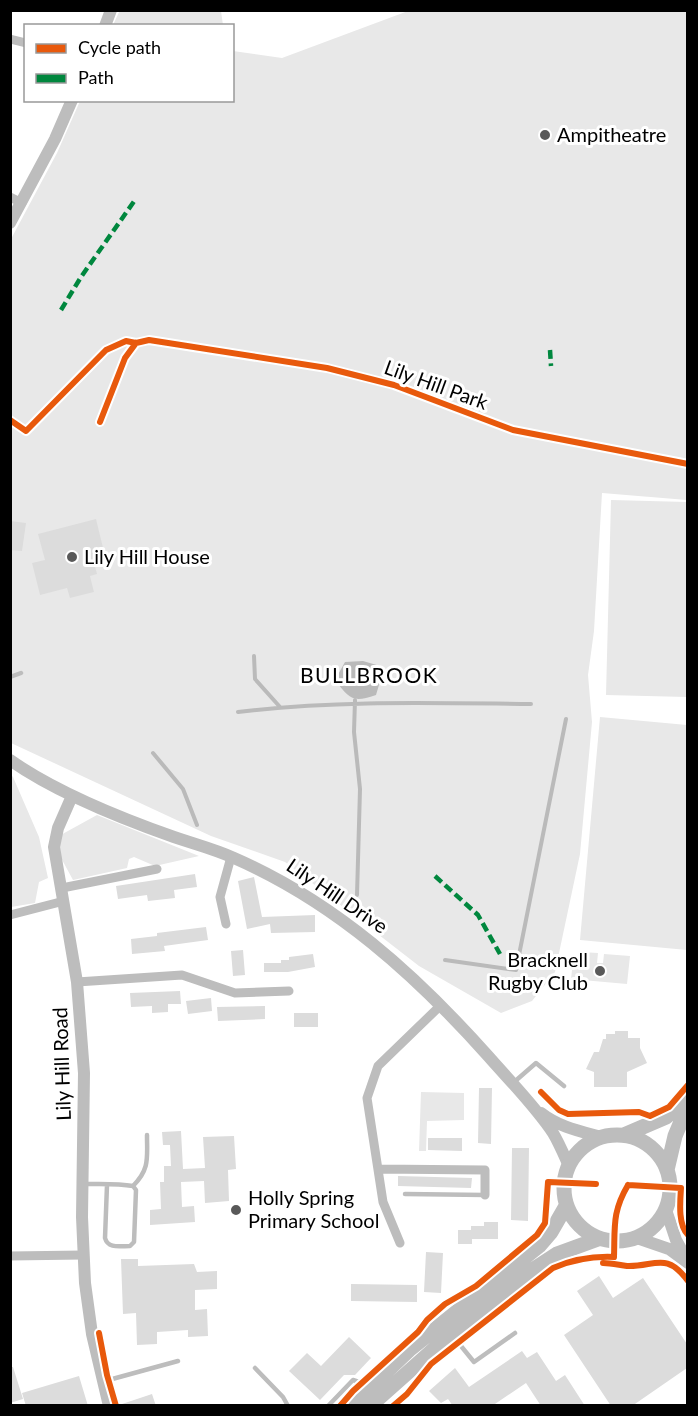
<svg xmlns="http://www.w3.org/2000/svg" width="698" height="1416" font-family="Lato,sans-serif">
  <style>
    .green { fill: #e8e8e8 }
    .water { fill: #bababa }
    .lines { fill: none; stroke-linecap: round; stroke-linejoin: round }
    .stream { stroke: #bababa; stroke-width: 4 }
    .building { fill: #dcdcdc }
    .service { stroke: #bdbdbd; stroke-width: 4.5 }
    .minor { stroke: #bdbdbd; stroke-width: 9 }
    .tertiary { stroke: #bdbdbd; stroke-width: 12 }
    .primary { stroke: #bdbdbd; stroke-width: 15 }
    .quiet { stroke: #00873e; stroke-width: 4.5; stroke-dasharray: 9 4.5; stroke-linecap: butt }
    .cycleway-casing { stroke: #fff; stroke-width: 10 }
    .cycleway { stroke: #e8590c; stroke-width: 6 }
    .poi-dot { fill: #595959; stroke: #fff; stroke-width: 2 }
    .labels { text-anchor: middle; stroke-width: 6; stroke-linejoin: round; paint-order: stroke }
    .poi-label { font-size: 20px; fill: #000; stroke: #fff; text-anchor: start }
    .street-label { font-size: 20px; fill: #000; stroke: #fff }
    .neighbourhood-label { font-size: 21px; letter-spacing: 1.5px; fill: #000; stroke: #fff }
  </style>
  <rect width="100%" height="100%" fill="#fff"/>
  <path class="green" d="M120,10l101,1 2,14h-110z
    M408,11h279v489l-85,-7 -8,138 -6,44 4,47 -12,132 -25,118 -23,29 -31,12 -82,-47 -134,-104 -74,-26 -200,-93v-504l46,-86 23,-52 152,-1 1,-49 49,7z
    M611,500l76,2v195l-81,-2z
    M600,717l87,8v225l-107,-10z
    M11,775l2,2 26,60 9,41 -9,4 -4,21 -24,4z
    M97,815l102,41 -44,10 -21,-9 -5,2 -2,9 -54,12 -13,-24 -3,-19z
    M581,952l17,1 -1,10h6l1,-9 26,2 -3,28 -56,-5 2,-18h7z
    M421,1092l43,1v27l-37,1 -1,30h-7z"/>
  <path class="water" d="M363,661l17,5 1,12 -5,17c-24,8 -26,4 -41,-15l10,-18z"/>
  <g class="lines">
    <path class="stream" d="M254,656l1,23 25,28
      M355,700l-1,32 6,57 -3,106
      M238,712c98,-12 195,-9 293,-8
      M153,753l30,36 14,36
      M445,960l71,10 50,-251"/>
  </g>
  <path class="building" d="M96,519l9,37 -12,3 4,15 -7,2 4,16 -24,6 -3,-10 -27,7 -8,-32 13,-3 -7,-26z
    M10,521l16,2 -4,28 -12,-1z
    M195,874l2,13 -23,3 1,8 -27,3 -1,-6 -29,4 -2,-13z
    M254,877l8,40 53,-2v17l-44,1 -1,-9 -23,5 -9,-48z
    M206,927l2,13 -44,6 1,5 -33,3 -1,-15 26,-3v-3z
    M243,950l2,25 -12,1 -2,-25z
    M313,954l2,13 -27,5h-24v-9h17v-3h8v-3z
    M180,991l1,13h-13v8l-16,1v-7l-21,1 -1,-14z
    M211,998l1,13 -24,3 -2,-13z
    M265,1006v13l-47,2 -1,-14z
    M294,1013h24v14h-24z
    M615,1031h13v7h12v10l7,15 -20,9v15h-33v-15l-8,-3 8,-17h5l4,-13h3v-5h9z
    M479,1088h13l-1,56 -13,-1z
    M181,1131l2,38 22,-1 -2,-31 31,-1 2,33 -8,1 1,31 -24,2 -1,-22 -23,1 1,25 12,-1 1,16 -45,3v-15l11,-1 -1,-27h4v-16h7l-1,-21h-7l-1,-13z
    M428,1138h34v13l-34,-1z
    M512,1148h17l-1,73 -17,-1z
    M398,1176l74,2 -1,10 -73,-2z
    M484,1222h14v17h-26v5h-14v-14h13v-4h13z
    M426,1252l17,1 -2,40 -17,-1z
    M121,1259h17v7l56,-2 3,8 20,-1v18l-22,1v20l12,-1 1,27 -20,1v-7l-31,2v12l-20,1 -1,-32 -13,1z
    M599,1276l14,22 30,-20 44,66v24l-55,38h-21l-47,-71 29,-20 -16,-24z
    M351,1284l66,1v17l-66,-1z
    M349,1337l22,21 -16,17h-11l-24,25 -31,-29 18,-18 14,13z
    M522,1351l5,7 10,-6 19,29 9,-6 20,31h-44l-15,-23 -34,23h-39l-5,-7 -7,4 -12,-12 26,-23 14,19z
    M10,1367h3l10,32 -13,4z
    M79,1376l9,30h-62l-4,-13z
    M152,1394l4,12h-33l-1,-2z"/>
  <g class="lines">
    <path class="service" d="M10,420l16,11
      M10,677l11,-4
      M513,1083l23,-20 28,23
      M83,1184c16,0 34,-1 50,2l3,4 -2,52 -4,4c-10,0 -22,3 -25,-8l2,-53
      M133,1186c17,-17 14,-28 14,-51
      M405,1194l80,1
      M452,1335l22,27 41,-29
      M255,1368l28,29 5,9
      M105,1381l73,-20
      M328,1406l25,-26 15,5"/>
    <path class="minor" d="M10,39l16,4
      M10,197l12,6
      M62,888l95,-19
      M10,915l54,-14
      M226,924l-6,-27 11,-40
      M77,982l105,-7 53,18 54,-2
      M378,1169l107,1v25
      M400,1243l-17,-41 -16,-104 11,-32 63,-61
      M10,1256l73,-1"/>
    <path class="tertiary" d="M105,26l6,-16
      M10,223l45,-84 17,-39
      M10,760c47,33 110,58 164,77 20,7 40,12 60,21 101,44 182,117 255,199 21,24 46,49 64,76 6,10 11,22 16,33
      M72,796l-14,32 -4,19 23,135 7,91 -2,144 3,66 7,51 17,72
      M541,1113c18,14 38,18 60,24
      M666,1210l10,30 10,18
      M637,1238l32,11 19,14"/>
    <path class="primary" d="M564 1188a53 53 0 1 1 106 0a53 53 0 1 1-106 0Z
      M624,1135l42,-18 22,-19
      M667,1170l8,-34 13,-31
      M350,1406l59,-56 130,-104 12,-14 15,-26
      M370,1406l81,-72 83,-65 23,-15 41,-15"/>
    <path class="quiet" d="M61,310l20,-33 54,-77
      M550,350l1,16
      M435,876l43,39 22,39"/>
    <g class="cycleway-casing">
      <path id="cycleway" d="M10,420l16,11 80,-81 20,-9 10,2 13,-3 178,28 67,17 119,45 175,34
        M100,422l25,-64 11,-15
        M541,1092l18,18 9,4 71,-2 11,4 19,-9 19,-22
        M628,1185l53,3c-1,15 -3,37 7,47
        M603,1263c8,0 16,2 24,3 28,1 39,-15 61,15
        M99,1333l8,42 9,31
        M340,1406l13,-15 65,-59 9,-12 18,-16 31,-18 61,-51 8,-12 3,-41 48,2
        M393,1406l14,-12 24,-30 122,-96c21,-9 39,-12 61,-11 1,-30 -2,-45 14,-72"/>
    </g>
    <use href="#cycleway" class="cycleway"/>
  </g>
  <g class="poi-dot">
    <circle cx="545" cy="135" r="6"/>
    <circle cx="72" cy="557" r="6"/>
    <circle cx="600" cy="971" r="6"/>
    <circle cx="236" cy="1210" r="6"/>
  </g>
  <g class="labels">
    <g class="poi-label">
      <text x="557" y="142">Ampitheatre</text>
      <text x="84" y="564">Lily Hill House</text>
      <text x="588" y="967" text-anchor="end">Bracknell<tspan x="588" dy="23">Rugby Club</tspan></text>
      <text x="248" y="1205">Holly Spring<tspan x="248" dy="23">Primary School</tspan></text>
    </g>
    <g class="street-label">
      <text transform="translate(436 385) rotate(20)" y="7">Lily Hill Park</text>
      <text transform="translate(337 896) rotate(34)" y="7">Lily Hill Drive</text>
      <text transform="translate(62 1064) rotate(-92)" y="7">Lily Hill Road</text>
    </g>
    <g class="neighbourhood-label">
      <text x="369" y="683">BULLBROOK</text>
    </g>
  </g>
  <rect width="698" height="1416" fill="none" stroke="#000000" stroke-width="24"/>
  <rect x="24" y="24" width="210" height="78" fill="#ffffff" stroke="#999999" stroke-width="1.5"/>
  <rect x="36" y="44" width="30" height="9" fill="#e8590c" stroke="#999999" stroke-width="1.5"/>
  <text x="78" y="54" font-size="18" fill="#000000">Cycle path</text>
  <rect x="36" y="74" width="30" height="9" fill="#00873e" stroke="#999999" stroke-width="1.5"/>
  <text x="78" y="84" font-size="18" fill="#000000">Path</text>
</svg>
